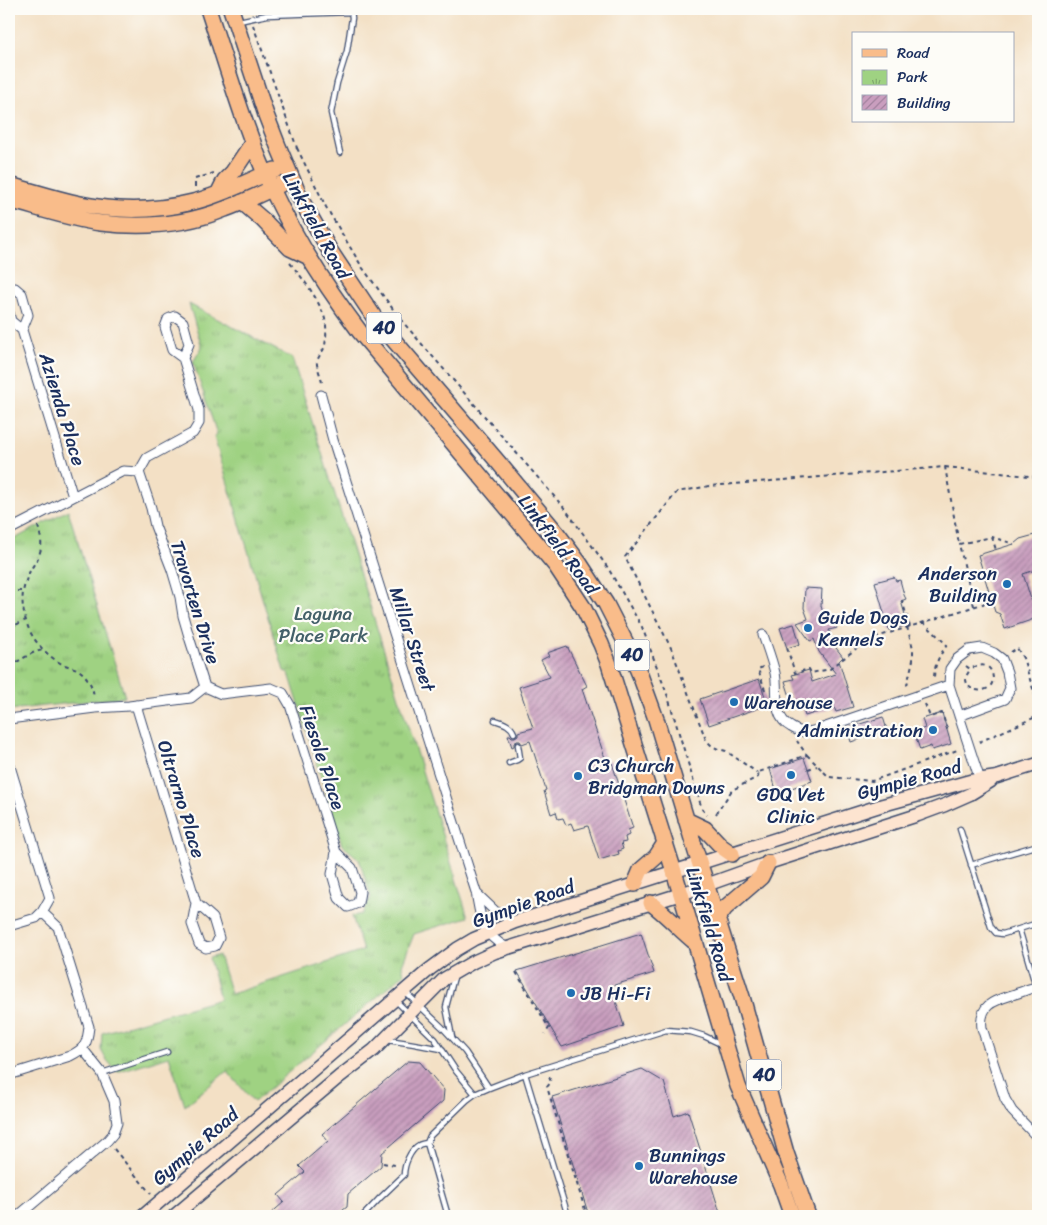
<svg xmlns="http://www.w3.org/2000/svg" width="1047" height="1225" font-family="Sriracha,sans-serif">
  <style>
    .park { fill: url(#park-tufts); stroke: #5d8070 }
    .building { fill: url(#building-hatch) }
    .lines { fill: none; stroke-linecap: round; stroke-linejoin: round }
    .lane-casing { stroke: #3b4a6d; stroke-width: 7 }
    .street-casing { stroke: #3b4a6d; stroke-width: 11 }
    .secondary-casing { stroke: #3b4a6d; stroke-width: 15 }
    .primary-casing { stroke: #3b4a6d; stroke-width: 18 }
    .path { stroke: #3b4a6d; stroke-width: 2; stroke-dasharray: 4 4; stroke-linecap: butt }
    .lane { stroke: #fff; stroke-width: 4.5 }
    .street { stroke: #fff; stroke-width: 9 }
    .secondary { stroke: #fde4d0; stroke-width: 12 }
    .primary { stroke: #f9bc8a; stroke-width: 15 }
    .poi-dot { fill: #1f6fb2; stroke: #fdfcf7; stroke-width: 2 }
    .labels { text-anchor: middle; stroke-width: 4.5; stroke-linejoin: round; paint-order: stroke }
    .shield { fill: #fdfcf7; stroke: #5f6c8c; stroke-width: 1 }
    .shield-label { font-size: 18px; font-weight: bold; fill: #1b2f5e }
    .street-label { font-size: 19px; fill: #1b2f5e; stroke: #fdfcf7 }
    .poi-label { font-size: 19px; fill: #1b2f5e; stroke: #fdfcf7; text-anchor: start }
    .park-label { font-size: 19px; fill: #436069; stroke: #fdfcf7 }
  </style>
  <defs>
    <pattern id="park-tufts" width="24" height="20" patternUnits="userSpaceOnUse" patternTransform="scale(1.25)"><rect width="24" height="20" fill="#9fd282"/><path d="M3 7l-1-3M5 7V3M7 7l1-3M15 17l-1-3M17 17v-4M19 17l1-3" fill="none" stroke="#81ab6e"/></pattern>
    <pattern id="building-hatch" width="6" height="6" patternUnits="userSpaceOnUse" patternTransform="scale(1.25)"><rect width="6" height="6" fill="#c99ebe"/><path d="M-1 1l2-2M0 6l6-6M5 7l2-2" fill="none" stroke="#a2819e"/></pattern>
  </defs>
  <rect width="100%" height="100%" fill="#fdfcf7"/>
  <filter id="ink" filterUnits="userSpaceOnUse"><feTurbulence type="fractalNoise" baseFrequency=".02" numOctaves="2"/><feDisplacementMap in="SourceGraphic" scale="10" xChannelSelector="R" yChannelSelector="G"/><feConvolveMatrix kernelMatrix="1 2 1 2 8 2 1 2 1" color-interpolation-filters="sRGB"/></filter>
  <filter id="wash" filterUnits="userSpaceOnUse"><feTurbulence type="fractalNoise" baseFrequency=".0096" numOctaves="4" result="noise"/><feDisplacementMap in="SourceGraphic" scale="20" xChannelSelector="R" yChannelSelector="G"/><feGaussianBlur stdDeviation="1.12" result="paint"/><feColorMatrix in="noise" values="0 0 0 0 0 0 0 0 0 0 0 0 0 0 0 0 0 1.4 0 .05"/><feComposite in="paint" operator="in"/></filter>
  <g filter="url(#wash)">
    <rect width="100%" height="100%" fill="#f3e0c5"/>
    <path class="park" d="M189,304l103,54 176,559 -54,17 -12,31 2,9 -150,128 -27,-31 -42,35 -16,-50 -52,16 -11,-13 -5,-9 1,-17 118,-34 -11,-41 10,-3 12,39 132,-43 -11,-35 10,-2 9,-17 -12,-38 -17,-14 -53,-172 -5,-2 -70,-234 3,-3 -24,-72 9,-15z
      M68,510l57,187 -116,13v-168z"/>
    <g id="blocks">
      <path class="building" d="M1038,534v35l-15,5 14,44 -32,11 -5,-15 -5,-2 -17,-57 36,-11 6,-5z
        M894,577l2,4 4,-1 4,15 2,4 -5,2 7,24 -19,5 -14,-48z
        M805,588l17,1 -1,17 4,13 8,-3 4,12 -8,2 4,14 10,13 -4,4 14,46 -17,5 -2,-5 -29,9 -4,-13 -8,3 -8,-25 9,-2 -2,-4 17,-5 3,12 24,-8 -17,-22 -5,-13 -4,2 -13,-18 11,-4 -4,-11z
        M794,624l6,20 -13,4 -7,-20z
        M567,646l20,40 -5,3 24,72 5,-1 22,68 -5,2 1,5 -4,2 1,5 -5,1 2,6 -5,2 1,3 -20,6 -11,-34 -14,4 -3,-7 -5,2 -3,-7 -5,1 -2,-7 -5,2 -7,-23 2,-1 -16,-49 -8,3 -2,-3h-3l-3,2v3l-2,1 -4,-12h2l2,2h3l3,-2v-3l15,-4 -14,-41 31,-10 -9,-17 8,-4 -2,-3z
        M759,679l9,26 -59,20 -9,-26z
        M942,713l9,31 -19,6 -1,-4 -11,4 -6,-18 11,-4 -3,-9z
        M883,717l4,13 -36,12 -4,-14z
        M804,758l8,23 -35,12 -7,-24z
        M641,933l13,40 -43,13 13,40 -62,21 -45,-76z
        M408,1061l12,1 24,28 -1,11 -61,52 -1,13 -33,28 -1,13 -12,9h-67l16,-14 -6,-7 27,-23 -6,-6 29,-25 -6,-7z
        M642,1069l22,13 10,34 14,-5 33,105h-132l-37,-119z"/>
    </g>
  </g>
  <g filter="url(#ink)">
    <use href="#blocks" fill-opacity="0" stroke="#3b4a6d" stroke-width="1"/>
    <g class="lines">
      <g class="lane-casing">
        <path id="lane" d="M239,21l28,-6 84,-3
          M340,153l-9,-40 6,-30 10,-32 5,-33 -1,-9
          M495,720c9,3 16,5 19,13
          M509,763l8,-3 3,-2 -2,-13
          M960,829l31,98 5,6 7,1 16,-5 17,58
          M971,865l67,-20
          M1019,929l19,-6
          M405,992l37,35 23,25 24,36
          M395,1000l40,39 21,32 19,23
          M452,1037l-6,-30 8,-30
          M387,1040c19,2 37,6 55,9
          M102,1073l65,-21
          M525,1074l43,142
          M427,1143l21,73
          M363,1216l17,-18 24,-23c0,-10 6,-25 15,-30 1,-1 7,-2 8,-2l3,-7 37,-36 8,-6 14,-6 36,-14 141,-44 25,2 13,4 19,9"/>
      </g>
      <g class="street-casing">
        <path id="street" d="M9,290l6,-2 7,6 6,21 -6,15 -11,-9 -2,-8
          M175,316l8,6 6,22 -6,14 -11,-8 -7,-23 3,-8z
          M22,330l51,167
          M321,395l12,45 143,452c5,28 5,41 31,56
          M139,472l8,-14 46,-25 6,-10v-13l-16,-52
          M9,530l114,-59 16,1 12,36 4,18 17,44 8,27 3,19 7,24 15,47 -14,11 -62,8 -34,2 -86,11
          M763,635c4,12 9,25 12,38 4,18 -4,43 16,54 10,6 15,6 26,3l132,-45
          M205,687l16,7 50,-6 12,5 7,12 46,147 -4,22 7,24 9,9 10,-4 2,-11 -8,-24 -16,-16
          M136,705l60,198 -4,21 7,20 7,4 9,-2 4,-8 -6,-20 -17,-15
          M959,716l46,-17 5,-11 -3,-16 -5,-13 -8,-6 -12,-5 -13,2 -12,9 -7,10 -1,16 31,95
          M9,763l41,135 -8,14 -6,6 -27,8
          M476,893l19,18 20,11
          M1038,986c-9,3 -17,6 -26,9 -19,6 -33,10 -30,33l23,71 7,12 26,27
          M9,1075l61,-19c16,-8 17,-12 19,-29l-31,-100 -16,-15
          M18,1216l89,-75 6,-7 4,-11 -3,-22 -12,-28 -20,-25"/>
      </g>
      <g class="secondary-casing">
        <path id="secondary" d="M143,1216l287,-247 27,-20 17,-10 41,-17 368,-117 87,-24 27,-4 41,-13
          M174,1216l165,-139 35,-27 70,-71 29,-17 22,-10 186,-58 87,-31 150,-48 27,-10 25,-11 21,-13"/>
      </g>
      <g class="primary-casing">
        <path id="primary" d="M208,9c20,60 37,122 64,180 24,51 54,98 88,143l196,234 27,41 18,37 8,20 72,230 57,192 43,99 11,31
          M231,9l35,106 12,31 23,54 29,51 44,66 124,145 58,70 24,32 26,40 24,47 10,24 16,44 40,133 46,145 44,156 22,63
          M9,185c31,8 64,20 97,23 29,3 59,1 87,-6 29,-7 55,-21 82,-32
          M218,194l7,-14 8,-8 20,-30
          M9,200c30,8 61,19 92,23 42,5 85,2 124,-14 19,-7 38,-16 56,-25
          M242,202l21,18 27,28 17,8
          M686,820l19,9 17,18 10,7
          M635,884l6,-14 15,-13 9,-14
          M651,903c16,12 29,27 44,39
          M717,919l8,-11 36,-31 7,-14"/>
      </g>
      <path class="path" d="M253,25l44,123 -4,2
        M297,148l29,59 36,60 39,53 165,190 42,58 34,59 26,70 34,112 5,6
        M195,187v-8l19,-6
        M290,263c11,13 25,31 32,48 5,9 5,23 3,34 -1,6 -7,11 -8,17 -1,4 5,16 5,22
        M945,467l93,10
        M38,526c2,8 5,18 2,26 -1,6 -6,12 -9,17 -10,20 -11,34 -4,55 5,16 20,32 35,40 5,2 10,3 15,5 10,6 16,17 17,28
        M992,537l4,13
        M9,591h14
        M902,600l8,27
        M974,606l-15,-62 33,-7 22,7
        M923,622l24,23c-8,11 -13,20 -13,34
        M907,627l6,21v12l-6,25 1,3
        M9,628l17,-8
        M787,648l8,25 14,-4 2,4 19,-4 37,-29 125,-39
        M1011,652l6,-4 6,10 15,46
        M9,665c14,-4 19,-13 35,-15
        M966,666l4,3c-1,3 -3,5 -4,8 -2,19 33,18 26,-4 -4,-11 -14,-8 -22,-4
        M763,667l-5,2 7,21
        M925,704l5,13 12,-4 6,19
        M979,742l59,-26
        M807,755l22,22 43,4 88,-32
        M808,769l9,-3
        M759,774l-33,-23 -8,-2 -6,-3 -6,-6 -35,-92 -46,-91 52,-65 32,-6 236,-19 14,77
        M716,814l16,-24 26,-13 1,-5 48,-17 -10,-14
        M516,972l33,56 -4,6
        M549,1077l2,5 -4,5 40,129
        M114,1149l37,45
        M383,1163l12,2"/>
      <use href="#lane" class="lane"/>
      <use href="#street" class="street"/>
      <use href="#secondary" class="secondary"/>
      <use href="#primary" class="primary"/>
    </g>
  </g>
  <g class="poi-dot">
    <circle cx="1007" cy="584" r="5"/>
    <circle cx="808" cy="628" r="5"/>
    <circle cx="734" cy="702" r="5"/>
    <circle cx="933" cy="730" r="5"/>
    <circle cx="791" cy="775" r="5"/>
    <circle cx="578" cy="776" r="5"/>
    <circle cx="571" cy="993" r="5"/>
    <circle cx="639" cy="1166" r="5"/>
  </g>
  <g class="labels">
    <g class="shield">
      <rect x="366.5" y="312.5" width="35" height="31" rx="4"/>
      <rect x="614.5" y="639.5" width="35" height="31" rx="4"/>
      <rect x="746.5" y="1059.5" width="35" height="31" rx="4"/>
    </g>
    <g class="shield-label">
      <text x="384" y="334">40</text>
      <text x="632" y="661">40</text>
      <text x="764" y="1081">40</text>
    </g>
    <g class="street-label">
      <text transform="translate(317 225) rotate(61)" y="7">Linkfield Road</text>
      <text transform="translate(63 409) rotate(73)" y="7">Azienda Place</text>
      <text transform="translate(559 544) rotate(53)" y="7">Linkfield Road</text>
      <text transform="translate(196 602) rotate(73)" y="7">Travorten Drive</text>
      <text transform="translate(413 639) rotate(72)" y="7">Millar Street</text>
      <text transform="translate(323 757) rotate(72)" y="7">Fiesole Place</text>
      <text transform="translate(909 779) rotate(-15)" y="7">Gympie Road</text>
      <text transform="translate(182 799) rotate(73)" y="7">Oltrarno Place</text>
      <text transform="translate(523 903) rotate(-20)" y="7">Gympie Road</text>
      <text transform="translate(710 924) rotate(73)" y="7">Linkfield Road</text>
      <text transform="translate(195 1146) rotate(-41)" y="7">Gympie Road</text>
    </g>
    <g class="poi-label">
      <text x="997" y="580" text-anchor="end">Anderson<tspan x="997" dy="22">Building</tspan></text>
      <text x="818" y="624">Guide Dogs<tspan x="818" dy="22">Kennels</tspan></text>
      <text x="744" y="709">Warehouse</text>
      <text x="923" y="737" text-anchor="end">Administration</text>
      <text x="588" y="772">C3 Church<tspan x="588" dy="22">Bridgman Downs</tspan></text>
      <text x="791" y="801" text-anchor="middle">GDQ Vet<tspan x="791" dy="22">Clinic</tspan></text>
      <text x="581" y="1000">JB Hi-Fi</text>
      <text x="649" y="1162">Bunnings<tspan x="649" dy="22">Warehouse</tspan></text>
    </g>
    <g class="park-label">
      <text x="323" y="620">Laguna<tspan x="323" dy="22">Place Park</tspan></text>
    </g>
  </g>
  <rect width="1047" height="1225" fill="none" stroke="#fdfcf7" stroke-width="30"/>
  <rect x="852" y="32" width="162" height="90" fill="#fdfcf7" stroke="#a3aaba"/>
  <rect x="862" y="49" width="25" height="8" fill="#f9bc8a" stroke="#a3aaba"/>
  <text x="897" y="58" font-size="15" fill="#1b2f5e">Road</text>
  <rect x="862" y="70" width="25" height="15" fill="url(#park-tufts)" stroke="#a3aaba"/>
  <text x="897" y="82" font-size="15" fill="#1b2f5e">Park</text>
  <rect x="862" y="95" width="25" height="15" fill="url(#building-hatch)" stroke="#a3aaba"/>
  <text x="897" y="108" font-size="15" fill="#1b2f5e">Building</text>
</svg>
